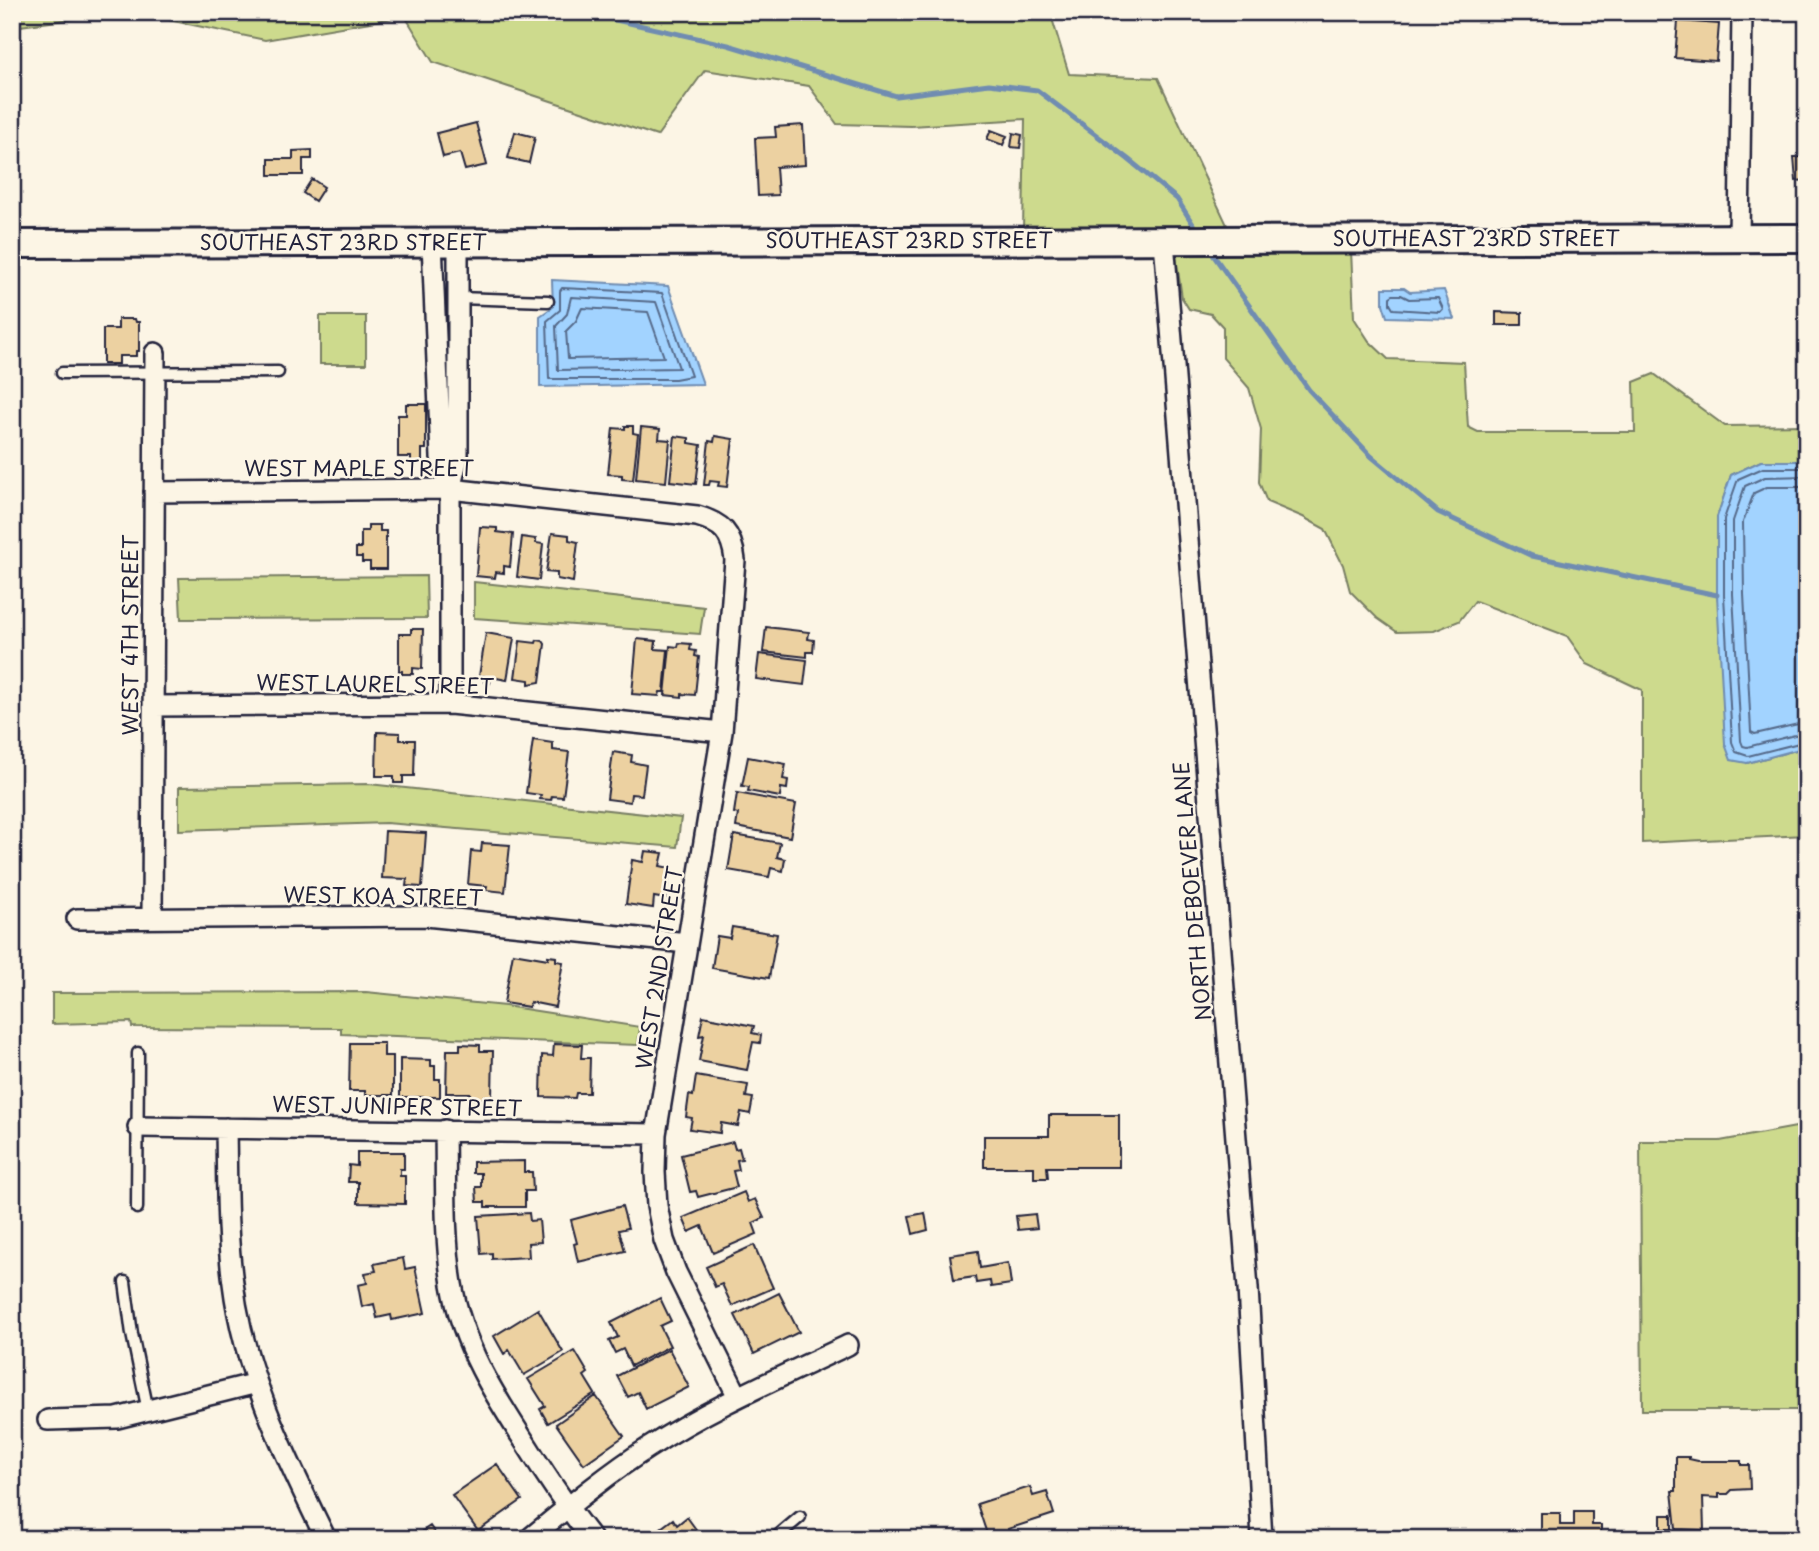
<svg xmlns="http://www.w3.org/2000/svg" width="1819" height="1551" font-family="'Playpen Sans',sans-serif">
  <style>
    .green { fill: #cdda8d; stroke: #787e64; stroke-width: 2 }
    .water { fill: #a2d3ff; stroke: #6f8cb1; stroke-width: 2 }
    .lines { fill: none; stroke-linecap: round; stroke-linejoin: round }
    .shore { stroke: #556989; stroke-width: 2 }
    .stream { stroke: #6f8cb1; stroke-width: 5 }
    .building { fill: #ecd1a1; stroke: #22223b; stroke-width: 2 }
    .lane-casing { stroke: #22223b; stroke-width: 15 }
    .street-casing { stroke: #22223b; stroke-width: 24 }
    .secondary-casing { stroke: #22223b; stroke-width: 32 }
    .lane { stroke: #fcf5e5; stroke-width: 10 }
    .street { stroke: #fcf5e5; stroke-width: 19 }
    .secondary { stroke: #fcf5e5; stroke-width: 26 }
    .labels { text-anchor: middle; stroke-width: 5; stroke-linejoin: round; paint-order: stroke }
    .street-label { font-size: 21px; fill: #22223b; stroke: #fcf5e5 }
  </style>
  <rect width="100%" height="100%" fill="#fcf5e5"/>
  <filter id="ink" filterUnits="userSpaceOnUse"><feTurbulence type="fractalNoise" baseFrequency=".0143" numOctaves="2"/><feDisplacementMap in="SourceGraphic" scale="14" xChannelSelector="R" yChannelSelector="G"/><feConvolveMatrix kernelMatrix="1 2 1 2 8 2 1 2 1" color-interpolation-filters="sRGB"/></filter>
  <g filter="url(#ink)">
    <path class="green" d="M12,12h113l-113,15z
      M130,12h920l19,62 89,4 70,149 -205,4 2,-112 -114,7 -74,-2 -28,-38 -104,-16 -48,66 -224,-74 -28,-46 -140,24z
      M1175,250h176l3,68 15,23 19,18 76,3 4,65 10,5h157l-1,-50 20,-8 71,52 82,-1v36h-46l-30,14 -14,43v77l30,168 60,-16v88l-165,8v-153l-55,-26 -20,-28 -92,-35 -16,20 -25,10 -37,1 -20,-14 -27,-27 -7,-26 -18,-36 -22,-12 -36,-15 -8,-20 2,-53 -12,-41 -26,-30v-31l-12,-13 -22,-5 -7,-11z
      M320,316h46v48h-46z
      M426,576l1,42 -246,1 -2,-41z
      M474,582l230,25 -4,27 -226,-16z
      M369,784l312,34 -4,29 -291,-24 -207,7v-43z
      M366,992l139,14 135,21 -2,18 -297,-11v-6l-209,-1 -1,-5 -79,2v-31z
      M1807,1125v285h-165l-2,-269h80z"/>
    <path class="water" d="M552,280l116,6 35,98 -163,3v-71l13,-9z
      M1383,288h21l6,4 34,-2 10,29 -67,-2 -4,-13z
      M1761,461h46v286l-60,16 -16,-3 -6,-16 -8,-149v-78l14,-42z"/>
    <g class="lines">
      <path class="shore" d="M562,288l100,5 29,83 -16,3h-126l-2,-58 13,-11v-19z
        M1393,295h8l8,4 29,-1 5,11 -3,3 -47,-3 -3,-5v-7z
        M571,297l85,5 23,66 -121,2 -2,-44 11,-12z
        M582,308l66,4 16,45 -96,2 -2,-28 10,-10z
        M1807,468h-44l-25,11 -14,40v76l8,147 4,10 12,4 59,-15
        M1807,476l-42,1 -20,9 -12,35v73l8,147 2,5 4,1 60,-15
        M1807,487h-40l-13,6 -11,29 1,72 7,138 4,2 52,-12"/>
      <path class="stream" d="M580,12l148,33 168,51 93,-12 48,6 91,69 49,40 21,33
        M1209,249l100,141 62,66 67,56 94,44 185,39"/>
    </g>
    <path class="building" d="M1678,21l41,3 -3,37 -41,-3z
      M476,123l11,42 -22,5 -5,-17 -17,4 -6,-24z
      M803,125l2,40 -29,2 2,28 -20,1 -3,-58 21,-1 -1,-10z
      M991,130l16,6 -4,9 -16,-6z
      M515,132l20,5 -6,26 -21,-5z
      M1013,133l9,2 -2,13 -9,-1z
      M312,150v9h-9v16h-34v-16h24v-8z
      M1794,157h13v23l-11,1z
      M312,179l12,8 -9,14 -12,-8z
      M1496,312l26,1v12h-26z
      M118,319h17l1,3h3v29h-3v5h-17v8h-16v-35h15z
      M406,404h20v45h-4v13h-11v-5h-13v-42h8z
      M625,426h8v7l5,1 -5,46 -11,-1v-4l-14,-1 5,-46 12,1z
      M641,427l19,2 -1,10 11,1 -4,42 -30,-3z
      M675,436l14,2v5l12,2 -5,39 -26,-3z
      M715,436l18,3 -6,48 -9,-1 1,-4 -9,-1 -1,4h-5l5,-44 5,1z
      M368,525h12v6h6v38h-16v-7h-8v-5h-6v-9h5v-17h7z
      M480,527l17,1v4l16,2 -3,33 -6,-1v7l-8,-1 -1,6 -19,-2z
      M552,533l17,2v5l9,2 -5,40 -16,-3v-6l-11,-1z
      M522,537l14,2v4l7,1 -4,36 -22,-3z
      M766,627l43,5 -1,7 6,1 -1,12h-6v5l-44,-5z
      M411,629h12l-1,40 -9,-1v6h-11v-3h-3v-37h12z
      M486,633l28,5 -7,42 -16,-3 -1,6 -6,-1v-6h-5z
      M637,639l19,2 -1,8 13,1 -4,42h-4l-1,4 -27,-2z
      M537,640l6,1 2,3 -5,38 -11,2v-4l-14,-2 5,-37 16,2z
      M679,643l12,1 -1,6 6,1 -1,5 4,1 -4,38 -13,-1v3l-17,-2 5,-49 8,1z
      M759,654l48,6 -3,25 -48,-6z
      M377,732l23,1v7h15l-1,36h-11v7h-9v-7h-18z
      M533,740l20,3v7l16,2 -6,45 -11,-1 -1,4 -11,-1 1,-4 -15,-2z
      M613,752l19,3 -1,7 15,3 -4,30 -11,-1 -1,8 -23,-3z
      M748,757l38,7 -3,15 5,1 -1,9 -6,-1 -1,9 -32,-6 1,-4 -7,-1z
      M737,793l59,11 -6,33 -54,-10 2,-13 -4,-1z
      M385,831l41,2 -4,54 -16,-1 1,-7 -25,-1z
      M734,835l46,8 -3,14 8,2 -2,12 -12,-3 -2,9 -41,-7z
      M482,843l28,2 -5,47 -19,-2 1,-4 -19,-2 3,-33 10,1z
      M645,851l18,2 -3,13 10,2 -4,31 -12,-2 -1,11 -27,-4 6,-44 11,2z
      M732,927l45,7 -8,44 -57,-10 5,-32 13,2z
      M513,953l35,6v-3l8,1v4l7,1 -8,45 -25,-5 -1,5 -25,-4z
      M703,1016l51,10 -2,7 9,2 -1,8 -7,-1 -6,28 -48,-9 5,-26 -5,1z
      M350,1043h34v13h9v39h-28v-4h-16z
      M460,1044l20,1v6h13l-1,45h-8v3h-14v-6h-24l1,-43h13z
      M554,1044l28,1 -1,13h9l-1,35h-13l-1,5 -34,-1 1,-42 11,1z
      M400,1059l31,1v6h4v13h5v18h-40z
      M696,1076l52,9 -2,12 7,1 -3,16 -9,-2 -3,14 -17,-3 -1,10 -30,-4 2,-11 -6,-1 3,-22 4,1z
      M1049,1115h70v52h-72l1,11h-14v-11h-50v-31h65z
      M733,1142l2,7 4,-1 3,11 -5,1 2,10 -6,1 4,16 -39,10 -2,-6 -6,1 -9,-37z
      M357,1152h47v17h-4v7h5v28l-47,-1v-21h-10l1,-17 8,1z
      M524,1161v11h8l1,19h-8v16h-40v-5h-8l-1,-15h5v-14h-8v-11z
      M744,1192l4,10 7,-3 9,19 -11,5 4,11 -44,19 -11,-27 -13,6 -6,-14z
      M622,1206l6,22 -9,2 6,21 -47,11 -4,-18 3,-1 -6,-23z
      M529,1213l1,8 9,-1 2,22 -13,1 1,14 -37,2v-6l-11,1 -3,-38z
      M925,1213l3,17 -15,4 -4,-18z
      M1035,1214l2,14 -19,2 -2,-14z
      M754,1245l19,43 -41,18 -10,-22 -7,3 -9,-20z
      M978,1251l2,17 28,-5 3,21 -20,3 -1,-6 -14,2 -1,-6 -21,3 -4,-25z
      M403,1258l2,11 10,-2 10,46 -33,7 -1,-5 -14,3 -3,-14 -12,3 -4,-22 9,-2 -2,-10 11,-2 -2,-7z
      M779,1293l20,39 -45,22 -19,-39z
      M660,1298l11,23 -11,5 10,20 -39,20 -8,-17 -8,4 -6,-12 9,-4 -7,-14z
      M538,1309l25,43 -39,23 -15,-25 -5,4 -10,-18z
      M669,1349l20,38 -43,22 -8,-17 -10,5 -11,-21z
      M575,1351l13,22 -4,3 11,18 -47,29 -8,-14 5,-3 -17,-27z
      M596,1396l28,40 -40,28 -28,-40z
      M1676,1457h13v2l9,2h43v4h8l1,24 -18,1 -4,4h-9v4l-16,-1 1,33 -28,-1 -4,-38h4z
      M497,1464l25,36 -44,31 -26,-36z
      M1030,1487l3,9 14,-4 7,22 -46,15 1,4 -23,6 -1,-4 2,-1 -10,-30z
      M1574,1512h18v13h9v14h-60v-26h19v12h14z
      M1661,1515h11v14h-11z
      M687,1517l16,22h-39l3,-3 -6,-8 12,-9 4,6z
      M430,1526l9,13h-29z"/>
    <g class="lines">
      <g class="lane-casing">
        <path id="lane" d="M458,298l90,3
          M62,373l216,-1
          M137,1208l1,-155
          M125,1282l7,52 16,77
          M774,1539l26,-22"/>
      </g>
      <g class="street-casing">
        <path id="street" d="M1739,238l3,-226
          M1164,241l84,1047 14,251
          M432,242l9,215 9,32 8,-31v-215
          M450,489v215
          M154,492l296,-3 247,27c25,7 35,17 38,44l-13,172 -66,402 -1,38 2,34 7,34 12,32 62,125
          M153,706l297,-2 272,28
          M152,918l3,-565
          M77,919l349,-3 261,27
          M138,1127l518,7
          M226,1128c1,52 0,104 7,155 11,91 53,174 93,256
          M445,1130c1,52 -1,104 7,154 10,61 43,112 76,163 20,32 40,62 64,92
          M48,1420l69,-2 140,-35
          M529,1539c39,-32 77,-64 119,-91 63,-41 133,-71 200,-103"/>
      </g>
      <g class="secondary-casing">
        <path id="secondary" d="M12,244l1795,-6"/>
      </g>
      <use href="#lane" class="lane"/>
      <use href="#street" class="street"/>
      <use href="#secondary" class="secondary"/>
    </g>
  </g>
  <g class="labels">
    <g class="street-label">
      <text x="1476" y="246">SOUTHEAST 23RD STREET</text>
      <text x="909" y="248">SOUTHEAST 23RD STREET</text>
      <text x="343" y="250">SOUTHEAST 23RD STREET</text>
      <text x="359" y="476">WEST MAPLE STREET</text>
      <text transform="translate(131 635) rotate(-90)" y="7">WEST 4TH STREET</text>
      <text transform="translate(375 685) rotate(1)" y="7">WEST LAUREL STREET</text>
      <text transform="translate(1193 891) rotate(-95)" y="7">NORTH DEBOEVER LANE</text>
      <text transform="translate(383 897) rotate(1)" y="7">WEST KOA STREET</text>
      <text transform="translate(660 968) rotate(-81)" y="7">WEST 2ND STREET</text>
      <text transform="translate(397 1107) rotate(1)" y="7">WEST JUNIPER STREET</text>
    </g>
  </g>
  <rect width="1819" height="1551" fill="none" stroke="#fcf5e5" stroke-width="42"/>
  <rect x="21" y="21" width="1777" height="1509" fill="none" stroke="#22223b" stroke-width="2.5" filter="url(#ink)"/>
</svg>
